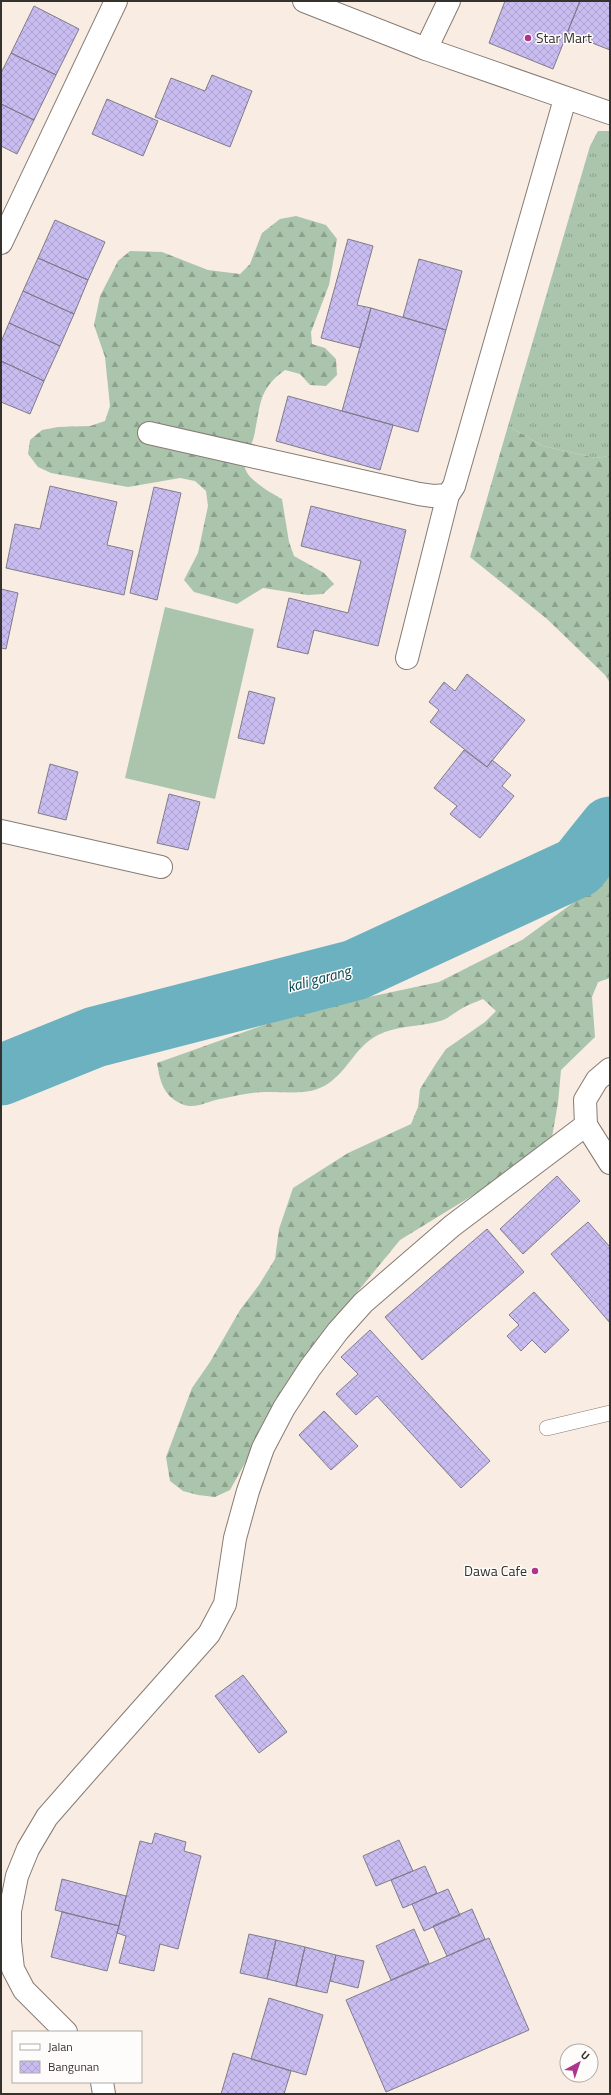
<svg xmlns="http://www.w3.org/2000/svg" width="611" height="2095" font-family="'Titillium Web',sans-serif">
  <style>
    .grass { fill: url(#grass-tufts) }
    .forest { fill: url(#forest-firs) }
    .garden { fill: #aac5ab }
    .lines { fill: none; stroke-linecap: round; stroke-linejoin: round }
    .river { stroke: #6bb1bf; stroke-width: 61 }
    .building { fill: url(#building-cross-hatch); stroke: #7f7c89 }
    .lane-casing { stroke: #867b73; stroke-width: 16 }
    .street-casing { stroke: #867b73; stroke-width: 24 }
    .secondary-casing { stroke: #867b73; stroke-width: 24 }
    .lane { stroke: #fff; stroke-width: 15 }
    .street { stroke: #fff; stroke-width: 22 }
    .secondary { stroke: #fff; stroke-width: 22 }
    .poi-dot { fill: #ad368c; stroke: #fefcfa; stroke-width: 1.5 }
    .labels { text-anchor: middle; stroke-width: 3; stroke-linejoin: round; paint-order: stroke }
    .poi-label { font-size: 14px; fill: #35312d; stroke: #fefcfa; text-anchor: start }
    .water-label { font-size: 15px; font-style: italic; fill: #00444e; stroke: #fefcfa }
  </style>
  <defs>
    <pattern id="grass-tufts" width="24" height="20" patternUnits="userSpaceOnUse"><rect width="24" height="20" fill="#aac5ab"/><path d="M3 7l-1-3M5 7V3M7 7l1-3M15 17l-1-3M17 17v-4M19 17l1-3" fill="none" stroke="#8ba18c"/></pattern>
    <pattern id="forest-firs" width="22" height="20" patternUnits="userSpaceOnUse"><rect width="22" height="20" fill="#aac5ab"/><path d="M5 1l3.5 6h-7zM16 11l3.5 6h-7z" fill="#8ba18c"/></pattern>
    <pattern id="building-cross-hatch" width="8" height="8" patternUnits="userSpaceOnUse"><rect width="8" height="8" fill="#c9bcf0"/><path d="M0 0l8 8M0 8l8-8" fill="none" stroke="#ada2ce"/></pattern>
  </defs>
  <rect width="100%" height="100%" fill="#f9ece3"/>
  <path class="grass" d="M598,131h12v325l-14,2 -53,-12 -35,-20 82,-280z"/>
  <path class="forest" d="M296,216l30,9 11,14 -8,46 -18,47 1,12 13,4 11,11 1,16 -11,11 -16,-1 -10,-11 -15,-4c-28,20 -24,36 -31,66 -2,12 -13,18 -9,32 3,12 26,25 37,31l7,43 5,14 30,17 10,11 -11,10 -15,1 -45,-7 -26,16 -43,-12 -10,-12 14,-27 10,-47 -2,-15 -11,-10 -15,-3 -52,9 -77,-14 -13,-6 -10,-13 2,-14 12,-10 16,-3 32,-1 15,-5 5,-15 -5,-49 -11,-32 6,-29 18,-35 12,-10 32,1 46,18 32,4 10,-10 12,-31 18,-14z
    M508,426l35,20 53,12 14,-2v227l-5,-8 -58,-56 -77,-62z
    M610,876v102l-12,4 -6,15 3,40 -34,33 -3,33 -8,45 -150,92 -96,117 -74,133 -15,7 -17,-2 -15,-4 -13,-10 -4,-24 26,-69 18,-26 30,-52 19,-25 16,-26 4,-30 14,-41 55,-35 63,-29 7,-17 2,-18 17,-27 9,-13 39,-27 11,-11 -13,-12c-10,4 -18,7 -27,13 -5,3 -10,8 -16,9 -20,6 -42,4 -62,14 -22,11 -29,34 -49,48 -20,14 -42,8 -64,9 -15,0 -30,4 -45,7 -12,2 -26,11 -38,5 -19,-8 -22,-23 -25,-41l146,-52 136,-29 83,-42z"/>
  <path class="garden" d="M165,607l89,22 -39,170 -90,-21z"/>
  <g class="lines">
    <path class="river" d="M1,1075l94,-38 260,-67 223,-103 32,-40"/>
  </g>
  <path class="building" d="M505,1h75l-27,68 -64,-26z
    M580,1h30v49l-43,-17z
    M34,6l45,23 -23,46 -45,-22z
    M11,53l45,22 -22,45 -33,-16v-31z
    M212,75l40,16 -22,56 -75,-30 16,-39 34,13z
    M107,99l51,22 -15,35 -51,-22z
    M1,104l33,16 -17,34 -16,-8z
    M55,220l50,22 -17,38 -50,-22z
    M348,239l25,7 -16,59 14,3 -11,40 -39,-10z
    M38,258l50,22 -14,34 -51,-23z
    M419,259l43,12 -16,59 -43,-13z
    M23,291l51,23 -14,32 -51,-23z
    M371,308l75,22 -28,102 -76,-21z
    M9,323l51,23 -16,35 -43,-20v-19z
    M1,361l43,20 -14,33 -29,-12z
    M288,396l105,29 -13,45 -104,-29z
    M50,486l67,16 -10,43 26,6 -9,44 -118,-27 9,-44 25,5z
    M154,487l27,6 -24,107 -27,-7z
    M311,506l95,24 -28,116 -64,-16 -6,24 -31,-7 12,-49 59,15 13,-52 -60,-15z
    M1,589l17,4 -12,56 -5,-1z
    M467,674l58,46 -38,47 -57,-45 9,-12 -10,-8 15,-20 11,9z
    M249,691l26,7 -11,46 -26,-6z
    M464,750l23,17 5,-7 19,15 -9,11 12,10 -34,42 -30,-24 7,-8 -23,-18z
    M50,764l28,8 -12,48 -28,-7z
    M169,794l31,8 -12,48 -31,-7z
    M557,1176l23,25 -57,53 -23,-25z
    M588,1222l22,25v76l-59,-69z
    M487,1229l37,43 -102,88 -37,-43z
    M534,1292l35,38 -24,23 -13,-13 -11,11 -14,-15 12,-11 -10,-10z
    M370,1330l120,131 -29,27 -84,-92 -21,19 -20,-21 22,-20 -17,-17z
    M324,1411l34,35 -27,24 -32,-35z
    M243,1675l44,57 -28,21 -44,-57z
    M155,1833l31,9 -2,9 17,5 -23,93 -18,-5 -6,27 -35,-8 7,-27 -9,-3 23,-92 12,3z
    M399,1840l14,31 -37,15 -13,-30z
    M425,1866l12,27 -34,15 -12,-28z
    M62,1879l64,17 -7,30 -64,-16z
    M448,1889l12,26 -36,16 -12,-27z
    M472,1909l13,30 -38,17 -14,-30z
    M62,1912l57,14 -12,45 -56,-14z
    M414,1929l15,34 -38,17 -15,-34z
    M249,1934l27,6 -9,39 -27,-6z
    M489,1938l40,92 -143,62 -40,-92z
    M276,1940l29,7 -9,39 -29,-7z
    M305,1947l31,8 -9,38 -31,-7z
    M336,1955l28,6 -6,27 -28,-7z
    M269,1998l54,17 -17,60 -55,-16z
    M233,2053l58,18 -7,23h-63z"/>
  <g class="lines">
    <g class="lane-casing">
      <path id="lane" d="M547,1428l63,-15"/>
    </g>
    <g class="street-casing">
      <path id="street" d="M426,49l23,-48
        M1,243l115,-242
        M149,433l270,61 14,2 15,-1
        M407,658l41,-163 6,-9 111,-387
        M1,831l160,36
        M610,1069l-13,11 -12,20 1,25 24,38
        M66,2032l-42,-42 -11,-21 -3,-27v-31l7,-35 11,-27 19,-32 35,-40 127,-143 16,-30 10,-66 13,-47 15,-43 21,-40 26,-40 28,-37 25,-28 89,-77 134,-101
        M102,2082l2,12"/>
    </g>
    <g class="secondary-casing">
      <path id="secondary" d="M304,1l122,48 184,64"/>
    </g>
    <use href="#lane" class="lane"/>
    <use href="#street" class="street"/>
    <use href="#secondary" class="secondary"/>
  </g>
  <g class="poi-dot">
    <circle cx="528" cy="38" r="4"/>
    <circle cx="535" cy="1571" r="4"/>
  </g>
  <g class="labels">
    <g class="poi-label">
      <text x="536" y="43">Star Mart</text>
      <text x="527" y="1576" text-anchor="end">Dawa Cafe</text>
    </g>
    <g class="water-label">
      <text transform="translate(319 979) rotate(-15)" y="5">kali garang</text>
    </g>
  </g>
  <rect width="611" height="2095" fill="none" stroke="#35312d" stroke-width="4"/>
  <rect x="12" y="2031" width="130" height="52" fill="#fefcfa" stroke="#aeaba8"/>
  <rect x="20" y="2044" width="20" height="6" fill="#ffffff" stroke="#aeaba8"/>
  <text x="48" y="2051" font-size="12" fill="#35312d">Jalan</text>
  <rect x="20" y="2061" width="20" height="12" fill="url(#building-cross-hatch)" stroke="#aeaba8"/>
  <text x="48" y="2071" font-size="12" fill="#35312d">Bangunan</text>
  <g transform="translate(579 2063) rotate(40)"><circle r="19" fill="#fefcfa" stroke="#aeaba8"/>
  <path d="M0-3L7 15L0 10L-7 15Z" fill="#ad368c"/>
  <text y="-6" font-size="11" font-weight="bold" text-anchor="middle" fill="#35312d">U</text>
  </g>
</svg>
